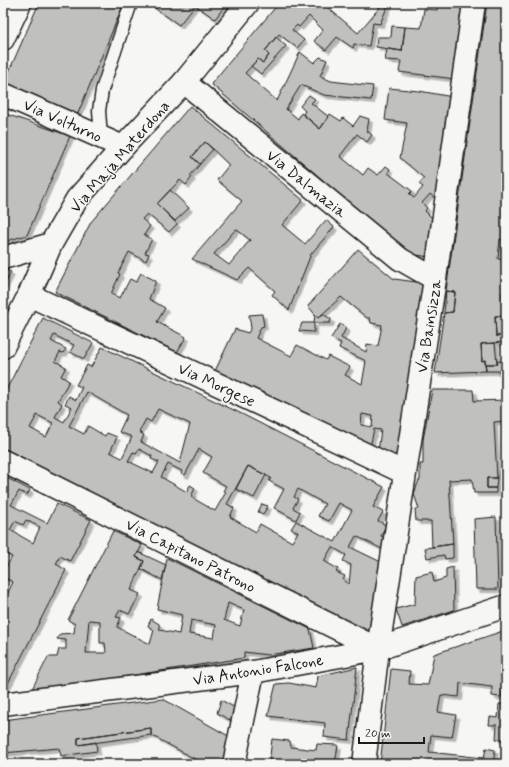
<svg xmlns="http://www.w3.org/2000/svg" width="509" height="767" font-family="Mynerve,sans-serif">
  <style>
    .building { fill: #c0c0bd; stroke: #1c1c1c; fill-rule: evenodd; filter: url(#shadow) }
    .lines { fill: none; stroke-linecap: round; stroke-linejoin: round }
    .service-casing { stroke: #1c1c1c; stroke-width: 15 }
    .minor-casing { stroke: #1c1c1c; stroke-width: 25 }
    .secondary-casing { stroke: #1c1c1c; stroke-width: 25 }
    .service { stroke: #f6f6f2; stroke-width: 12 }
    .minor { stroke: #f6f6f2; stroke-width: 22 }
    .secondary { stroke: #f6f6f2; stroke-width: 22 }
    .labels { text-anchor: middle; stroke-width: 3; stroke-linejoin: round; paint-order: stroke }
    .street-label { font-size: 16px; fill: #1c1c1c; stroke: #f6f6f2 }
  </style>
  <defs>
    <filter id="shadow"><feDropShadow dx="3.5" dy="3.5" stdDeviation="0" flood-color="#0004"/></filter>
  </defs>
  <rect width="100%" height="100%" fill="#f6f6f2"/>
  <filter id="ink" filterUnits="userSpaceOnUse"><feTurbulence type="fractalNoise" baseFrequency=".025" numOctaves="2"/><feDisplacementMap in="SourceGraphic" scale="8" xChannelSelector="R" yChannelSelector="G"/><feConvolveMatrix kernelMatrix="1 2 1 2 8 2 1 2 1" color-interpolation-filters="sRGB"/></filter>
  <g filter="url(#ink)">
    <path class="building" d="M39,3h85l-48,115 -73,-33z
      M154,3h73l-12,16 -20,-14 -16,20 -27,-19z
      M279,3h51l-3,4 31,26 22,-26 -5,-4h14l-9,21 -7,-1 -4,23 -15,-2 -1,4 -16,-11 -11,13 -12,-9 9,-11 -14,-14 -10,11 -2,-2 -5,5 12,10 -7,8 -18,-14 -14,17 4,4 -6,8 -5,-4 -13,14 32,28 23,-49 14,11 6,-6 7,3 -7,16 11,5 42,5 -2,14 -47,-5 -23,-10 -15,24 12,10 3,-6 19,16 10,-15 11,7 2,-3 10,8 7,-10 9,3 -2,12 5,4 -5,7 -10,-8 -17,22 23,19 5,-7 10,7 8,-9 4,3 -2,4 24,18 -3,3 5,4 9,-11 -4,-3 5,-6 -24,-20 7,-35 -22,-3 4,-32 30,3 34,6 -4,23h-3l-10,79 -6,-5 -8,9 5,5 -2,3 10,10 -5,36 -21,-3 -198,-170z
      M437,3h28l-10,76 -56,-7 2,-11 -16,-1 2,-11 15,2 3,-24 16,1 3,-19 13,1z
      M487,3h19v237l-6,-1 -2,20 8,1v13h-2l-1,10h3v10h-4l1,13h3v10h-11l1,20h10v6l-25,2 1,17 3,-1 1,11 -51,2 9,-60 9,-1 2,-20 -9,-1z
      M392,26l13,1 -3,24 -26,-4 1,-10h14z
      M276,37l10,9 -25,28 -10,-8 7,-7 5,4 6,-8 -4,-4z
      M309,95l6,4 -4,4 18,14 -9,12 -17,-15 2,-3 -5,-5z
      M190,106l113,94 -21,25 23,19 21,-24 8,7 -23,27 -22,56 -17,-15 3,-4 -26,-23 -12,12 -45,-21 50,-58 -25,-21 12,-15 -24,-23 -13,15 8,7 -10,12 2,1 -6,8 -6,-5 -23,24 20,20 -8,8 -22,-18 -5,5 8,7 -6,9 8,4 -7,14 4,1 -3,7 -17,-9 -11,21 2,1 -9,20 9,4 10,-19 6,3 5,-9 15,8 -7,18 16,9 -8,14 29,15 -9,15 -122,-60 36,-70zM236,229l14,11 -21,25 -15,-11z
      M3,113l67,23 -43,99 -24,7z
      M205,142l8,7 -13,15 -8,-7z
      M170,190l19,18 -14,13 -18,-17z
      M358,249l36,30 30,4 -26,179 -20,-11 3,-21 -7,-1 -4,18 -155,-76 20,-42 13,4 3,-5 -2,-13 13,-1 2,12 -3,1 -5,11 35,18 6,-11 29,15 2,-4 22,11 -5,8 17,9 4,-23 -27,-13 2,-5 -10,-5 9,-14 6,4 -5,10 25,14 1,-8 11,2 4,-21 -11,-2 -1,-5h-3l-26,-21 -23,21 -10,-12zM362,414l11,2 -1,11 -11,-2z
      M3,269l8,3 -8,16z
      M446,291l9,1 -2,20 -9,1z
      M315,314l3,4 5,-4 8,5 -1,4h-16z
      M495,316h11v20h-10z
      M43,318l50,25 -9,16 -14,-7 4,-7 -20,-10 -3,6 15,8 -3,4 -3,-1 -5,9 11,6 -5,9 8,5 -11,20 4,3 -7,13 9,5 8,-15 -7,-3 4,-8 7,4 6,-13 -6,-2 11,-20 4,2 11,-20 138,66 144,74 -11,20 10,5 -5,9 8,4 -5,11 6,4 -5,9 -26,-13 -6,11 31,15 -12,71 -366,-185v-52zM87,392l40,23 -8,17 13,5 -10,21 -12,-6 7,-15 -10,-4 -2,3 -17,-10 -4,8 -15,-8zM158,409l32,15 -10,39 -39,-21 3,-7 -5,-3 7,-13 5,3zM37,415l16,8 -7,14 -16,-9zM139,449l13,7 -1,3 8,3 -6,11 -25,-12 5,-9 3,1zM199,449l13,8 -9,16 23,13 -3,5 3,1 -11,19 -24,-14 4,-9 -5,-3 -3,7 -26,-15 7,-13 14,7 -1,2 4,2zM248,466l23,12 -2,3 15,8 -10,19 22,12 4,-8 -7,-4 5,-9 -4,-2 4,-8 27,15 -7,12 11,5 10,-18 13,7 -17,32 -39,-21 -5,8 7,3 -6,10 -32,-18 -4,8 -26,-15 4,-9 -7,-4zM332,547l14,8 -3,6 8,4 -2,19 -6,-4 2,-4 -9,-4 2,-3 -14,-8z
      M302,323h12v9l-15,-1z
      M495,343l2,21h-12v-4l-3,1 -1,-17z
      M497,361l9,1v9h-20l-1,-7h12z
      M432,390h41l1,11 32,-1v21l-12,1 3,56h-10v10h9v5h-22l-2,-14 -23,1 4,64 -21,3 -1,-26h-15l-1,-12h4l-5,-15 5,-14h1v-16h3v-24z
      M248,466l18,9 -12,23 -18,-9z
      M3,476l27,14 -3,5 -8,-4 -8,14 36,18 10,-19 34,16 -21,41 -10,-5 -4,8 10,6 -63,123v-98l3,2 7,-15 -10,-5v-12l3,2 6,-10 -9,-5zM26,520l14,7 -7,16 -23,-13 5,-9 8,4z
      M487,478h10l-1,10h-9z
      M262,504l6,2 -5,8 -5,-2z
      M496,517l2,72h-22l-2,-70z
      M113,531l29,14 -6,12 8,4 -13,29 9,4 -11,20 -9,-4 -4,7 5,1 -4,9 33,17 4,-14 -6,-4 3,-7 8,5 1,6 19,4 3,-19 -25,-6 10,-51 143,71 4,19 -46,7 -24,-3v6l-213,33 17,-34h9l2,-8h7v-9l-9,-1 3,-5 14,-1 1,-9 -7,-4zM228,603l16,7 -4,16 -16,-6zM89,620l11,1v22h5l1,10h-20zM191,620l25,5 -2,13 -25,-4z
      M453,544v14l-8,1 -1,-4 -17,3 -2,-10z
      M138,552l28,13 -4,15 -21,-11 3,-8 -8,-4z
      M453,567l1,43 -52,17 -6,-18 19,-5 1,-28 16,-4 2,10 12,-4v-9z
      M506,630v39l-5,28 -9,-1v-9l-32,-4 -1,14 -18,-2 -3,17 18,3 -4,22 -21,-2 -2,17 55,6 2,-10 9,2 -2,14h-113l11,-95 19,2 -1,13 19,1 6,-31z
      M357,667l-8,73 -25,-3 1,-14 -57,-7 8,-32 13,-1 27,5 2,-12z
      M163,699l69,39 -6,26h-22l-53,-29v-7l-73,10v7l18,-3 1,9 -36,5 -2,-8 -56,5v-33z
      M221,700l18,10 -4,13 -18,-10z
      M499,704h7v35h-10l1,-14h-8l1,-8 8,1z
      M151,728v7l-73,10v-7z
      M272,739l18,2 1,6 25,3 1,-6 21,1 -3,19h-66z"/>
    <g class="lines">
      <g class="service-casing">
        <path id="service" d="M101,137l-2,-26 3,-21 29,-87"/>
      </g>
      <g class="minor-casing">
        <path id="minor" d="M3,39l17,-36
          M184,82l216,177 35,20
          M3,94l120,53
          M3,258l48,-14
          M29,295l376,178
          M3,461l375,188
          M3,704l250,-32 125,-23 128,-43
          M234,764l19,-92
          M364,764l14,-115 57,-370 39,-276"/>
      </g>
      <g class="secondary-casing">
        <path id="secondary" d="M3,347l26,-52 22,-51 26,-45 46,-52 61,-65 64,-79"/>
      </g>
      <use href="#service" class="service"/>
      <use href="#minor" class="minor"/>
      <use href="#secondary" class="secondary"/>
    </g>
  </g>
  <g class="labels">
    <g class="street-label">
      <text transform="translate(63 120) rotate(24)" y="6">Via Volturno</text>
      <text transform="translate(119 156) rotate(-49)" y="6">Via Maja Materdona</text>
      <text transform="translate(307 183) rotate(39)" y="6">Via Dalmazia</text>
      <text transform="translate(428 326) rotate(-81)" y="6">Via Bainsizza</text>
      <text transform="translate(217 384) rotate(25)" y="6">Via Morgese</text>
      <text transform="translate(191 555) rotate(27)" y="6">Via Capitano Patrono</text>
      <text transform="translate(258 669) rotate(-9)" y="6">Via Antonio Falcone</text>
    </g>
  </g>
  <rect width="509" height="767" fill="none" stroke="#f6f6f2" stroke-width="16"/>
  <rect x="8" y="8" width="493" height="751" fill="none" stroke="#1c1c1c" stroke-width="1.5" filter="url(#ink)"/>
  <path d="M359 737v6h65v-6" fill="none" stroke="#1c1c1c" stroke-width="2"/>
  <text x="365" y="737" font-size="12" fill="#1c1c1c" stroke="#f6f6f2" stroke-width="3" paint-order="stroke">20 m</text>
</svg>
